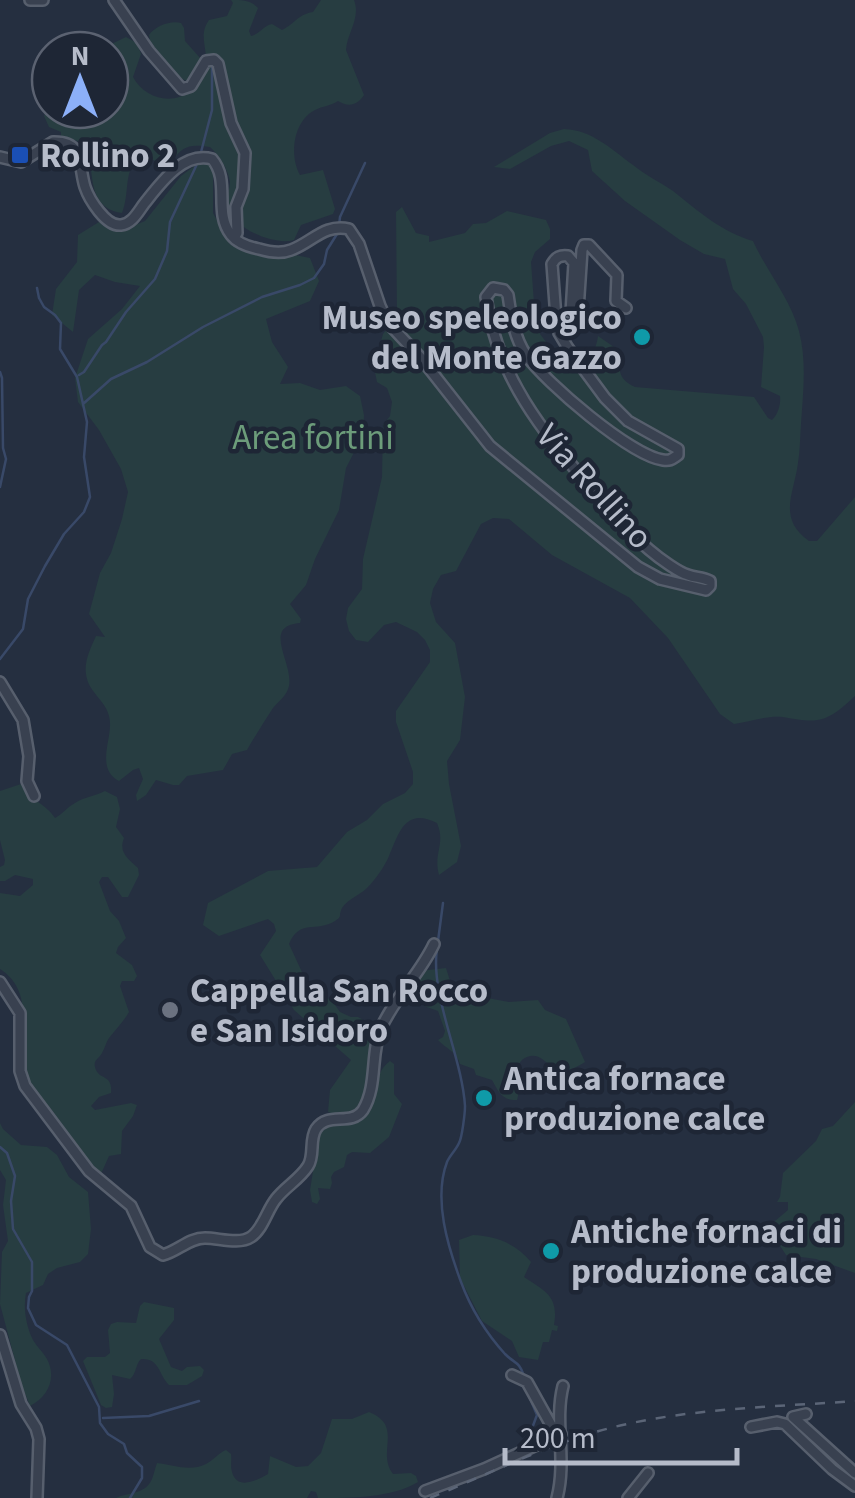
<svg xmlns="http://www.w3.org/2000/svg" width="855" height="1498" font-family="'Source Sans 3',sans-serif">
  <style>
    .green { fill: #273d41 }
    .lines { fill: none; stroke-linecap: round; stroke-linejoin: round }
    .stream { stroke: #394968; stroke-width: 2.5 }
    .street-casing { stroke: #575f6d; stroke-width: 14 }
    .street { stroke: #394150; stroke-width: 9 }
    .rail { stroke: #5b6577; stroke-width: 2.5; stroke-dasharray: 10 10; stroke-linecap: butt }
    .transit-dot { fill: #1a4fb4; stroke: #1e2635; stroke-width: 4 }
    .culture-dot { fill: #0f9aa8; stroke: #1e2635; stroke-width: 4 }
    .worship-dot { fill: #6b7280; stroke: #1e2635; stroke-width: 4 }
    .labels { text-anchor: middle; stroke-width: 9; stroke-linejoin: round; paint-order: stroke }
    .poi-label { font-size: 35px; font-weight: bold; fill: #b6bcca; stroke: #1e2635; text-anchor: start }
    .park-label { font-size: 35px; fill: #6c9c7a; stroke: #1e2635 }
    .street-label { font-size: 35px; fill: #b6bcca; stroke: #1e2635 }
  </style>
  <rect width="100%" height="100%" fill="#252f40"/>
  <path class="green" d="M231,0c11,0 20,0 27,8l-9,23 2,5c9,-2 12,-10 21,-12l10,6c14,-7 15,-15 31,-18l8,-12h33c7,18 -7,33 -8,50l18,45c-7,11 -16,12 -26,6 -8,5 -15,5 -23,9 -22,11 -26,46 -15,65l23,-5 12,39 -2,5 -32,11 -7,15c-20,6 -62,-12 -67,-34 -2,-8 3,-16 3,-24 -2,-13 -11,-27 -20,-35 -19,-3 -28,-2 -38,15l-12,2 -10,-6 -13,-1c-14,20 -7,35 -15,56 -45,-7 -19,-59 -45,-72 -2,-1 -14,-3 -16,-4v-5l-12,-5 -5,-11 6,-13v7h60v-60h-11l27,-13 11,6 4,11 -8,23c12,22 40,29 59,13l1,-6 -17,-8 -26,-35 -1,-6c6,-9 22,-15 32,-12l3,5 1,13 16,18 5,-2c-1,-15 -6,-24 3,-37l18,-4 6,-13z
    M564,129c28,1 47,20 69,36 12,10 27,17 40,26 25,20 49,41 80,50 13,29 38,59 46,90 8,31 4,62 2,93 -1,13 -1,27 -3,39 -4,31 -21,55 11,78h8l38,-44v199c-28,26 -35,28 -72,21 -15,-2 -34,5 -49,7l-14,-10 -52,-76 -38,-40 -78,-43 -43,-36 -16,-1 -12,6 -25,47 -15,4 -8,14 -3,14 6,19 19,21 10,54 -5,43 -13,21 2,23 12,62 -4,16 -18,13c-6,-22 7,-31 -2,-52 -32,-16 -38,10 -48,33 -4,10 -14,24 -22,32 -7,7 -19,11 -25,20 -4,8 1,8 -7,13 -19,12 -35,-3 -46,23l18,39 26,19 7,10 11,5h7l16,9c-2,31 2,101 -46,86l2,-22 21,-30 -57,-50 -34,-55 16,-24 -2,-7 -6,-5 -49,17 -16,-11 5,-22 60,-32 49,-4 30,-35 20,-12 16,-16 22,-11 8,-9v-12l-17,-50v-11l34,-49v-12l-5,-10 -8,-8 -21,-10 -12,3 -16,17 -12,-2 -7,-9 -3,-12 2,-11 14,-19 1,-30 19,-82 1,-52 7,-9 2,-14 -5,-14 -10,-6 -3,-15 9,-33 14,-18 -1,-104 6,-5 14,26 13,3v6l36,-9 8,-9 13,-1 21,-12 39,9 4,9v10l-15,13 -4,10 3,41 6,31 29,38c17,-3 27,-20 29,-36l16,11 7,13c-4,13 1,21 14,27l119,10 14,21 4,2c6,-6 9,-16 8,-24l-19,-9 3,-40 -1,-10 -17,-33 -13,-15 -8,-30 -21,-5 -24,-14 -55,-39 -33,-30 -4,-21 -19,-9 -18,5 -41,23 -16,-2 56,-34z
    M200,162l10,2 3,9v40l17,31 31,10h29l20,4 9,23 -9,20 -44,18 6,23 16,25 -8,17 20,-1 20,7 26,-4 14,10 4,19 -1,20 -17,33 -7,42 -24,49 -9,26 -16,19 11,15 -1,4c-41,3 -3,44 -12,66 -2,7 -10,13 -15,19 -9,14 -18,28 -26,42l-15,4 -9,16 -36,6 -8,9h-6l-17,-5 -10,15 -9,6 -1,-6 7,-16 -4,-11 -6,2 -14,11c-23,-12 -8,-40 -9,-58 0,-21 -22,-29 -24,-49 -2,-13 5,-27 10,-38l9,1 -16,-23 11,-41 11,-20 11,-34 6,-27 -7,-23 -22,-39 -21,-28 -3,-24 13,-39 34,-30 18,-23 -25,-4 -20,-7 -16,15 -6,42 -21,-17 4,-26 21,-27 1,-27 21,-13 22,9 24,-10 36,-45z
    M21,784c10,17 25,20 34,34 8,-4 12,-11 20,-15 9,-6 20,-7 30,-12l12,6 3,12 -4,18 8,11c-6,15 5,21 14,30l1,7 -11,22h-6l-14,-20h-6l-3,5 11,29 9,10 7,17 -8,9 -2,6 16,12 5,11 -3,5h-12l-2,5 9,26c-5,9 -13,17 -20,26 -3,4 -4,10 -7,15 -3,6 -9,7 -7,14 3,14 18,6 16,26l-12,4 -8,9 4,4 36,-7 6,2 -4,11 -11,15 -1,23 -12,2 -9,20c-7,-7 -16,-14 -21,-22 -6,-9 -10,-18 -16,-27 -12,-16 -31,-30 -37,-50 -11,-34 13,-83 -26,-108v-76l20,3 13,-11v-6l-18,-4 -10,6h-5v-14l4,-2 1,-5 -5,-20v-49z
    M446,968l5,16c10,3 16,13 26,16l5,-3 27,5 29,-2 7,10 21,9 19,43c-36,24 -37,-13 -58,-5 -17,6 -5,31 -10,43 -15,1 -19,-9 -25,-20l-16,-5 -2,-6 -14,-5c-4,-13 -14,-15 -22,-24l5,-3 2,-6 -7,-20 -14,-5 -18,-17 14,-18z
    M390,1061l4,3v30l8,10 -13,33 -19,16 -18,-1 -5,3 -3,12 -10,5 -3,5 1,6 -2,6 -12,-1 2,11 -3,5 -5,-2 -2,-12 9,-56 14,-11 28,-2c17,-19 10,-46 29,-60z
    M855,1102v171l-39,-14 -30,-4 -9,-14 -11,-4 -4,-5 26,-22v-8h-11l3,-5 3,-24 33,-32 6,-12 11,-3z
    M0,1123l3,6 18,16 26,2 10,8 12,22 19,15 3,37 -3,25 -8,8 -23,6 -9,6 -5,11 -17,8c-3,15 0,33 7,47 4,7 10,12 14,19 10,19 1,38 -17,47l-9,-23 -21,-79 2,-52 6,-11 -5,-36 3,-25 -6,-10z
    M473,1235c24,1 43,9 58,27l-7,15c21,14 35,19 30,48l4,1 -1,5 -5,-1 -3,12h-6l-5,18 -19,-3 -7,-16 -30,-20 -22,-43 -1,-38z
    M144,1302l30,6v12l-15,19 12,28 11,4 5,-4 13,-1 4,4 -2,6 -15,9h-18c-11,-11 -9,-27 -28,-26 -6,6 -4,14 -11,20l-18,-4 2,19 -2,13 -6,1 -5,-3 -18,-44 4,-4h18l5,-4 -2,-23 3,-6 6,-2 19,1 4,-17z
    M369,1412c35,14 7,40 24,62l18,-1 5,3 2,6c-26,16 -67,16 -100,16l-2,-6 -5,-1 -4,7h-191c12,-6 29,-3 36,-19 2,-5 3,-11 5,-16 16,2 33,9 49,1 8,-4 12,-11 20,-14l5,4c1,6 -1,12 1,18 5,19 26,8 36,2l2,-18 26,11 12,-1 13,-13 11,-34h20z"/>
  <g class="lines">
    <path class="stream" d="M200,156l12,-46v-44
      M339,226l1,-9 25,-54
      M0,372l2,6 1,70 3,11 -6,28
      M79,375l5,-3 18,-27 4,-3 20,-30 29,-33 12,-28 3,-29 27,-58
      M83,404l28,-25 36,-17 56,-35 59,-30 38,-12 14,-7 10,-14 3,-14 10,-16
      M0,659l23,-30 5,-30 17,-33 19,-32 20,-22 6,-15 -6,-40 3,-35 -10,-45 -17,-28 1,-26 -6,-8 -11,-8 -5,-9 -2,-10
      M438,941l5,-38
      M437,949c-7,46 25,108 28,157 0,7 -3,32 -6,37 -3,7 -9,12 -12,19 -14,37 1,85 14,120 10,27 25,51 44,72 10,10 14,7 19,22
      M0,1147l7,6 8,23 -4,25 2,28 19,33v29l-3,6 -1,11 8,17 31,20 32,62 1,16 8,11 16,10 3,9 15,14v11l-12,20
      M526,1389l11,26 -9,24
      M103,1418l46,-2 50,-15"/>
    <g class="street-casing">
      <path id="street" d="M30,0h13
        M114,0l35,51 33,38 9,-3 15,-25 8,-1 4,4 13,59 14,30 -2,36 -7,18 1,26 -3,5
        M0,157l21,5 32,-20c32,-1 25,23 32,45 4,12 21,40 36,38 11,-1 17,-13 23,-21 16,-20 39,-53 68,-45 19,22 1,53 19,76 6,8 18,12 28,14 10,3 22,5 32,1 20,-7 34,-27 58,-21l10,15 21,62 8,17 32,34 70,89 148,121 22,12 46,11 4,-4v-5c-8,-4 -14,-3 -22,-6 -7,-2 -14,-7 -20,-11 -30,-20 -53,-48 -76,-75 -50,-58 -95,-113 -106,-192l7,-9 11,2 4,5c3,21 6,42 18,60 19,27 105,101 137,105 8,1 9,-1 15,-5v-6l-50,-28 -23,-23 -37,-50 -9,-15 -3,-15 -4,-54c4,-7 8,-9 16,-8l6,7 -3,50
        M571,313l4,2 3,-5 4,-60 2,-5h5l28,30 -1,26 10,7
        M0,682l23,38 6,36 -2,25 7,15
        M0,982l20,31v58l5,15 64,85 42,35 19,41 13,8c15,-4 26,-17 42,-17 14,0 34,7 46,-1 12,-8 16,-27 25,-38 9,-12 24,-20 32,-33 7,-11 1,-26 8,-37 12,-18 35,-2 47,-19 15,-25 7,-56 18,-82 14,-31 39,-54 53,-84
        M0,1335l21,69 15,24 3,11 -2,59
        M512,1375l15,7 24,43 10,9
        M806,1414l-13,3 62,56
        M751,1427l26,-5 8,2 47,45 23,17
        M425,1491l59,-22 77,-35
        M557,1498c10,-38 -3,-76 6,-112
        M628,1498l20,-25"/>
    </g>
    <use href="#street" class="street"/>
    <path class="rail" d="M430,1498c59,-24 118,-54 180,-70 79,-20 164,-21 245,-27"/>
  </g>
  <rect class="transit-dot" x="10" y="145" width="20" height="20" rx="5"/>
  <g class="culture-dot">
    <circle cx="642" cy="337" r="10"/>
    <circle cx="484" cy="1098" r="10"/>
    <circle cx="551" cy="1251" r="10"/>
  </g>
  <circle class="worship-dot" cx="170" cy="1010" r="10"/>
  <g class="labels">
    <g class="poi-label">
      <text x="40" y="167">Rollino 2</text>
      <text x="622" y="329" text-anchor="end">Museo speleologico<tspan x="622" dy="40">del Monte Gazzo</tspan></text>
      <text x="190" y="1002">Cappella San Rocco<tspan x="190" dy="40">e San Isidoro</tspan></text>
      <text x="504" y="1090">Antica fornace<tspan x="504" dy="40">produzione calce</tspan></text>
      <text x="571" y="1243">Antiche fornaci di<tspan x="571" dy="40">produzione calce</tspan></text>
    </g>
    <g class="park-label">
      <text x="313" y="449">Area fortini</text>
    </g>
    <g class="street-label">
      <text transform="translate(595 486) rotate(48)" y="12">Via Rollino</text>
    </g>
  </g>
  <g transform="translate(80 80)"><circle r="48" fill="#1e2635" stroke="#5b6271" stroke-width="2.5"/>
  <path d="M0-8L18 38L0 25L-18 38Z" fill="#8cb0f9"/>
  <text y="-15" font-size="28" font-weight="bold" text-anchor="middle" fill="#b6bcca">N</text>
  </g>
  <path d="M505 1448v15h232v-15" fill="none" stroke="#b6bcca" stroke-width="5"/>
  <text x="520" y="1448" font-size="30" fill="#b6bcca" stroke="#1e2635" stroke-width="8" paint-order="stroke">200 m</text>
</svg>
